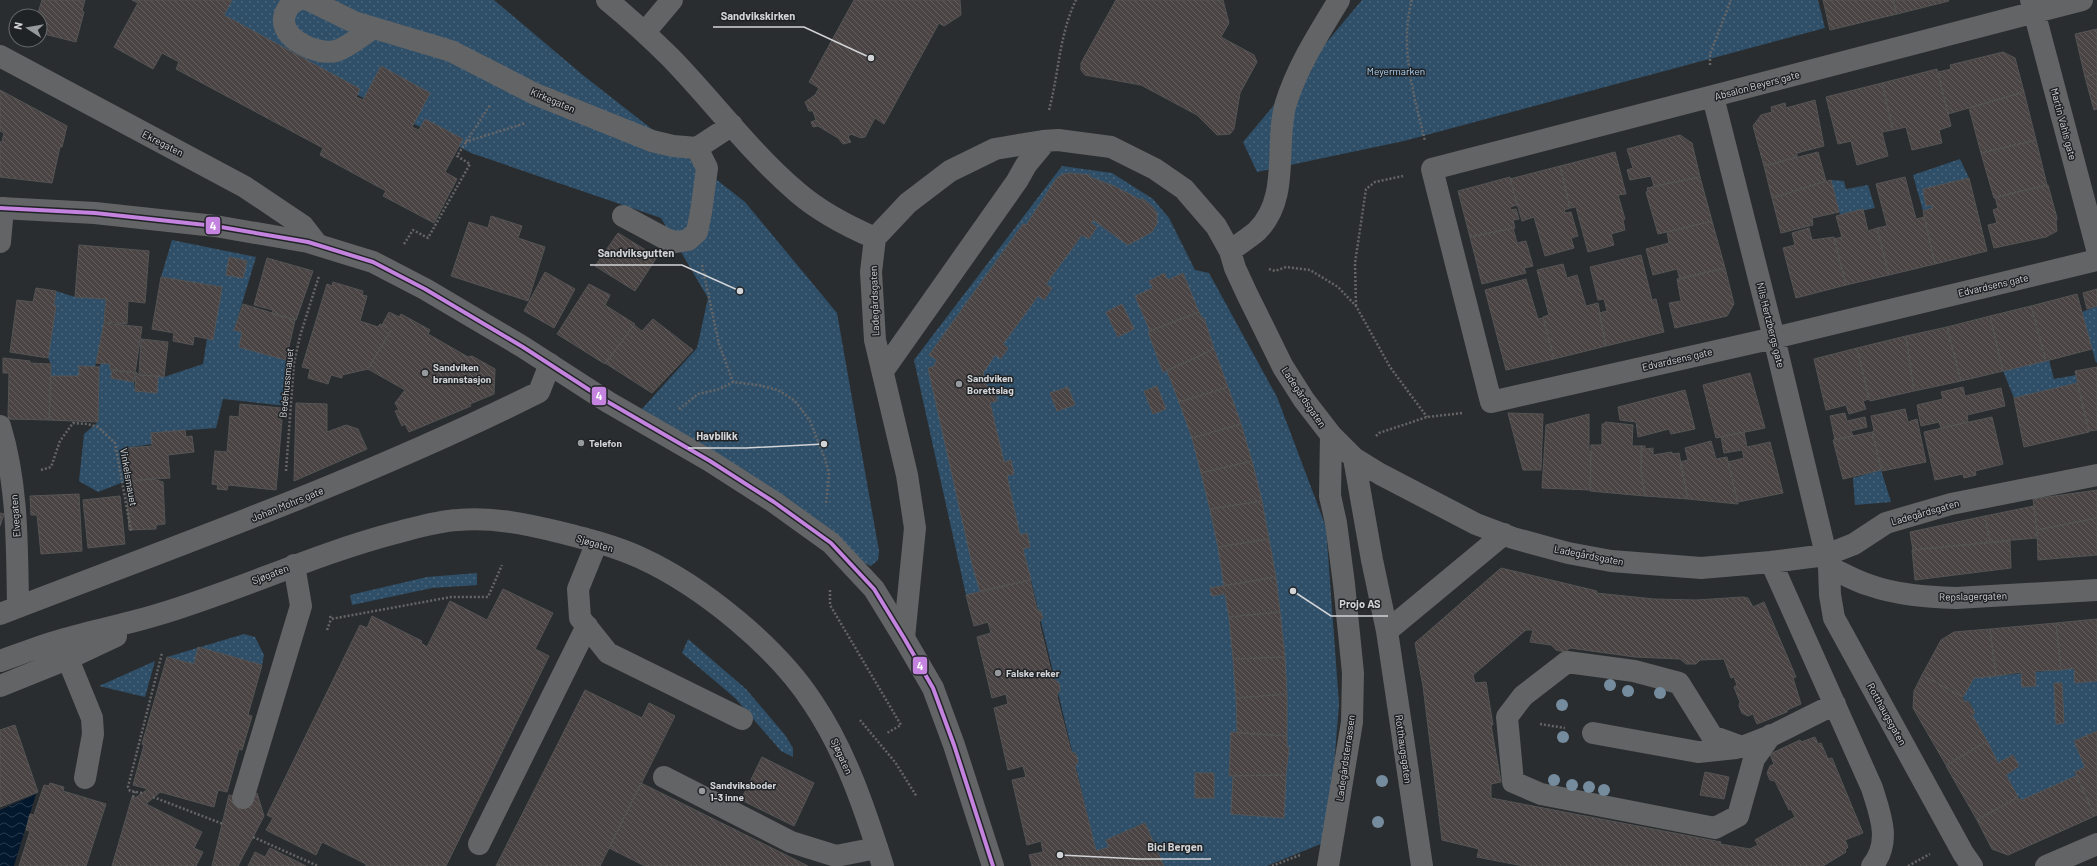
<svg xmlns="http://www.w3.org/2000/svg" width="2097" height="866" font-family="Barlow,sans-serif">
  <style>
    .green { fill: url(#green-dots) }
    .water { fill: url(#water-waves) }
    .building { fill: url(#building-back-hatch); stroke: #545455 }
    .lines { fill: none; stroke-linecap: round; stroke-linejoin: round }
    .path { stroke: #656566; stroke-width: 2.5; stroke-dasharray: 2 2; stroke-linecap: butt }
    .minor { stroke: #636465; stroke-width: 22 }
    .major { stroke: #636466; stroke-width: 22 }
    .bus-1-casing { stroke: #202326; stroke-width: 7 }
    .bus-1 { stroke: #c483df; stroke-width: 4 }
    .tree { fill: #758b9e }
    .poi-dot { fill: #979a9c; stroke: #202326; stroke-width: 1.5 }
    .labels { text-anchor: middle; stroke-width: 3; stroke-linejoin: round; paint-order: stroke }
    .park-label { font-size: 10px; fill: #b3d8f9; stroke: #202326 }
    .street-label { font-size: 10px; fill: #d2d4d7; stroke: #202326 }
    .poi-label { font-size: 10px; font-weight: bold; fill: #d2d4d7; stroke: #202326; text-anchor: start }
    .leader { fill: none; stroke: #d2d4d7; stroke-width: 1.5 }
    .callout-dot { fill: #d2d4d7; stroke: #202326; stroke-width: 1.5 }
    .callout-label { font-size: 11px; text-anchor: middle; font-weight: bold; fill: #d2d4d7; stroke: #202326; stroke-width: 3; stroke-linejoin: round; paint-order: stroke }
    .line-badge { stroke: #202326; stroke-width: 1.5 }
    .badge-label { font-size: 11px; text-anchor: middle; font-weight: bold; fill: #fff }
  </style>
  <defs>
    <pattern id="green-dots" width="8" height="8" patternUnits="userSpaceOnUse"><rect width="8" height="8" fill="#2f4e68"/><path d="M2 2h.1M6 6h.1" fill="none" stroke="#4c677d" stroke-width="1.8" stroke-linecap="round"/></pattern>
    <pattern id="water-waves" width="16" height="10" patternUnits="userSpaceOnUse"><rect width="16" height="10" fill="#04182d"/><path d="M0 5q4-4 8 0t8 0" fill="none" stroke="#28394b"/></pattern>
    <pattern id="building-back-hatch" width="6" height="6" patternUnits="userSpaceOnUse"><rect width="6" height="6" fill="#4b4444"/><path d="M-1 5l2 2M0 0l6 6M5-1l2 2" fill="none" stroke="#645e5e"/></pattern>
  </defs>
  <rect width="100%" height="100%" fill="#2a2d2f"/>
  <path class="green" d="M227,0h267l90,76 161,126 92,111 42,238 -1,9 -7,6 -18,-8 -213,-147 57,-63 11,-50 -47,-80 -190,-65 -256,-131z
    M1362,0h456l7,28 -421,113 -147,31 -14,-30z
    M1960,159l9,19 -46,11 3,17 6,-1 1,3 -10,3 -10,-36z
    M1062,166l50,7 41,26 16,19 26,52 14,3 68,124 49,130 13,177 -11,137 -61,25h-103l-20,-43 -38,17 3,7 -13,4 -65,-271 -65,15 -52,-235z
    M1831,180l13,1 2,8 22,-4 7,23 -35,7z
    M172,240l84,17 -22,73 8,2 -3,15 47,13 1,46 -64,-7 -7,29 -65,5 1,11 -27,4 1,6h-2l2,27 -28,11 -19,-11 5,-47 14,-12 1,-55 2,-4 9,1v5l2,1 -1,8 23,4 1,9 21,2 2,-17 6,1 39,-13 4,-25 15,-52 -61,-10z
    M56,291l19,6 31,2 -2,23 -9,45 -16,-1v10h-28v-12l-3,-6 8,-52 -2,-1z
    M2097,306v56l-1,1 -14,-51z
    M2049,360l5,19 22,-4 1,8 -63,15 -11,-27z
    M1881,470l10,32 -36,3 -2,-27z
    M477,573v12l-45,3 -80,17 -2,-10 77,-18z
    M244,634l11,3 9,18 -2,10 -63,-18 -5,17 -27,-7z
    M688,639l58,50 39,46 8,13v9l-12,-6 -46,-53 -53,-45z
    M155,661l-10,36 -46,-11z
    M2097,666v65l-23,10 11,26 -10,5 1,4 -52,23v2l-6,-4 -12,-22 13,-9 -6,-11 -15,8 -26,-48 3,-2 -6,-12 -4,1 -2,-5 11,-19z"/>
  <path class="water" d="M36,794l-22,72h-14v-56z"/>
  <path class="building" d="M42,0h43l-3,11 2,1 -8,30 -36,-9v-17h-3z
    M132,0h100l-8,15 136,74 -4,8 7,3 18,-34 49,27 -18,34 7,3 6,-11 38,20 -18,33 12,7 -23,44 -51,-27 3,-5 -66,-36 3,-7 -147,-79 3,-7 -17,-9 -9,16 -39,-22 24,-44z
    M854,0h106l1,15 -17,11 -5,-3 -55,101 -9,-6 -10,19 -4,1 -10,-4 -3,3 3,5 -8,2 -5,-6 -20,-12 -5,1 -2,-5 5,-2 -3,-9h-4l-4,-9 10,-7 4,-7 -10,-6z
    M1116,0h107l6,23 -8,14 33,18 3,7 -17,31 -6,36 -4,5 -13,1 -20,-20 -56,-30 -56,-10 -4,-5v-7z
    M1823,0h8v2l1,-2h61l4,14 -67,16z
    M1893,0h55l1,1 -52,13z
    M2097,29v44l-12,4 -10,-43z
    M2003,52l12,6 9,34 -76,22 -10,-42 13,-3 -1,-4z
    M1937,69l14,57 -12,4 3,13 -30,7 -6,-23 -13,3 -11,-47z
    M2097,73v36l-3,1 -9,-33z
    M1882,83l11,47 -11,2 6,24 -31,9 -6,-24 -13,3 -12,-47z
    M0,90l67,36 -5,21h-2l-8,36 -52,-6v-35h2l2,-9 -4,-2z
    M2024,92l12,48 -55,13 -12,-45z
    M1815,100l9,46 -27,7v4l-33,9 -11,-40 8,-11 11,-3 -1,-5 14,-4 1,5z
    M1680,135l12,8 8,34 -46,9 -3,-10 -21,4 -3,-10 6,-2 -6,-19z
    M2036,140l11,45 -53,13 -13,-45z
    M1615,152l11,42 -8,1 7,24 -2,1 2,10 -14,4 3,11 -26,7 -12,-45 -6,1 -10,-42z
    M1818,152l8,29 -54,17 -8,-32z
    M1560,166l10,42 -6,2 1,3 6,-1 7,24 -7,2 3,10 -29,8 -11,-39 -12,4 -12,-42z
    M1070,173l20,2v2l24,9 27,14 1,-2 11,9 4,6v11l-5,8 -24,13 -35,-25 -2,3 6,4 -8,12 -7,-4 -36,49 6,4 -8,12 -6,-4 -35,48 5,4 -7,11 -6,-4 -12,18 5,16 6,-1 3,13 -7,2 14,59 7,-2 3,14 -7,2 13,59 7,-2 3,14 -7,2 8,31 -51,11 -7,-23 -45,-200 5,-1 4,-7 -8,-5 94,-131 3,1 30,-46 7,-5z
    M1510,177l7,28 -7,2 1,3 5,-1 3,10 -6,1 2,8 -45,9 -12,-46z
    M1700,177l12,44 -54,13 -12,-42 2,-1 -1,-3z
    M1905,177l11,42 8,-2 11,47 -46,11 -12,-47 10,-2 -11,-42z
    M1969,178l18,73 -52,13 -12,-53 10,-3 -1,-3 -6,1 -3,-17z
    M1831,180l8,32 -27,6 1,7 -32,8 -9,-35z
    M2048,185l9,33 -1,4 1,9 -11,6 -52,11 -6,-23 9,-2 -4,-13 5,-2 -3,-11z
    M1863,209l5,22 9,-3 12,47 -43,10 -12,-46 8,-2 -6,-21z
    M491,216l31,10 -4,12 27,9 -17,54 -77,-25 18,-54 19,6z
    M1712,221l13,47 -45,11 -3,-10 -24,6 -7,-26 23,-6 -2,-11z
    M1513,228l4,15 9,-2 7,25 -9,2 2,5 -44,11 -12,-47z
    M1809,228l3,12 22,-3 12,48 -50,13 -13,-50 12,-3 -3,-12z
    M618,233l39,24 -22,34 -40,-25z
    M79,245l70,6 -4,52 -17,-2 -1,23 -23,-2 2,-23 -31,-2z
    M1641,255l11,45 4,-1 8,33 -58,14 -7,-33 8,-2 -3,-12 -6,1 -8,-33z
    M229,257l18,4 -4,17 -17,-3z
    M267,258l46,13 -17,49 -24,-6 1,-4 -19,-5z
    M1563,264l4,14 10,-3 9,31 12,-3 8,43 -52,13 -11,-42 6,-2 -12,-45z
    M1725,268l9,36 -7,12 -52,12 -6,-25 12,-2 -4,-22z
    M545,272l30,17 -21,39 -30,-17z
    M1164,273l4,7 15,-7 16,39 -49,19 -15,-35 18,-8 -4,-7z
    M161,277l61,10 -9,53 -19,-4 -1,9 -20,-4 1,-8 -22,-4z
    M1526,279l12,40 5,-1 11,41 -48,11 -21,-80z
    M333,282l30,9 -1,4 5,1 -7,25 18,6 2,-3 11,6 -23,39 -26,6v3l-11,-3 -3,9 -20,-6 2,-9 -8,-2 25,-83 5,2z
    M589,284l21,11 -5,10 30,19 -30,40 -48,-30z
    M36,288l20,3 -2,14 2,1 -8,52 -38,-6 7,-52 16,2z
    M2097,289v17l-10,3 -4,-16z
    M2077,294l15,55 -46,12 -15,-55z
    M243,304l52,16 -9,40 -47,-13 3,-15 -8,-2z
    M1122,304l12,25 -16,8 -12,-25z
    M2031,306l15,55 -43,10 -13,-55z
    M389,312l10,5 2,-3 29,16 -2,4 40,23 4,-1 23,13 -1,25 -24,10 1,2 -62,26 -4,-8 -3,2 -7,-15 4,-1 -4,-7 10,-13 -37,-21 23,-39 -9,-5z
    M1199,312l3,6h2l10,31 -51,23 -15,-40z
    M1990,316l13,55 -42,10 -14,-54z
    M653,319l40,31 -41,43 -47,-30 29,-38 8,6z
    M104,323l38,4 -7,46 -25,-4v-5l-14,-1z
    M1947,327l14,54 -47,10 -8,-55z
    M1906,336l8,55 -44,10 -13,-53z
    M141,339l27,3 -4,35 -25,-2z
    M1857,348l12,51 -6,2 3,8 -17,5 -3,-9 -20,5 -12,-51z
    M1214,349l14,38 -49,15 -12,-31z
    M3,358l27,3v2l21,1 -2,56 -41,-1 1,-46h-6z
    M79,366l20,1 -1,55 -49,-2 2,-44h28z
    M2097,367v63l-8,1 -14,-60z
    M112,370l23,3 -1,9 -23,-4z
    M136,372l3,3 19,1 -1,17 -22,-2z
    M1750,373l15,55 -49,10 -13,-53z
    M2077,383l12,49 -65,15 -10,-49z
    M1157,386l9,23 -13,5 -9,-23z
    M1068,387l7,18 -18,6 -7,-18z
    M1228,387l13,37 -49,14 -13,-36z
    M1963,387l2,9 36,-8 4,18 -38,9 1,7 -27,6 -2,-6 -18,4 -4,-21 26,-6 -2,-7z
    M1685,390l10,39 -24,5 -2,-5 -31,8 -2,-15 -16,-2 -2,-13z
    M296,403l31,1v28l19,-7 12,4 9,20 -73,32z
    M240,404l41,4 -1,12h2l-6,70 -48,-5 -1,5 -10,-1 1,-4 -6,-1 3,-33 12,1 3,-36 9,1z
    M1905,409l3,13 9,-3 9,43 -44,9 -10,-39 2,-1 -3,-15z
    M1508,413l35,1 -2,56h-18z
    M1845,413l2,8 18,-4 2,10 -16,4 2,5 -18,4 -5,-24z
    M1589,414v37l2,1 -1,38 -48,-2 4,-63z
    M1992,417l11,47 -28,7 1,4 -12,3 -1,-4 -28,6 -11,-48z
    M1605,422l28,3 -1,21h10l-1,25 4,25 -55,-5 1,-46h11v-21h3z
    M1241,424l11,37 -51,12 -9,-35z
    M185,430l1,7 6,-1 2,16 -26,3 2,23 -44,3 -2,-27h2l-1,-6 27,-2 -1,-13z
    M1744,432l3,15 23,-5 13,51 -45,9 -10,-40 16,-4 -2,-8 -18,3 -3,-16z
    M1872,432l9,38 -38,9 -10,-39z
    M579,439l6,2 -3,7 -5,-3z
    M1711,441l5,18 11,-2 11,47 -50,-5 -8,-37 8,-2 -3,-12z
    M1641,446h4v3l8,-1v7l19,-3v2l7,-1 9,46 -43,-3 -4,-25z
    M1252,461l10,40 -52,8 -9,-36z
    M152,479l11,3 2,42 -9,1v4l-27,1 -3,-49z
    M2097,490v28l-60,12 -4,-31z
    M79,494l3,57 -41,3 -4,-39h-6l-1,-19z
    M120,496l5,48 -37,4 -5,-48z
    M1262,501l7,38 -51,8 -8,-38z
    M2034,506l3,32 -47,4 -5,-26z
    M0,513l4,1 -4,12z
    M1985,516l5,26 -77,8 -3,-18z
    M2097,518v37l-59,5 -1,-30z
    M1269,539l7,38 -52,9 -6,-39z
    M2010,541l1,27 -96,12 -3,-30z
    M1501,568l96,23 -1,2 58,6 42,1 47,-3 5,1 5,9 11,-5 32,75 -3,1 8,26 -14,6v2l-30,12 -4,-10 -5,2 -6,-3 -3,-7 1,-4 -6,-15 3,-2 -3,-8 -3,1 -7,-19 -24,1 -4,4h-10l-6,-5 -45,-2 -65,-9 -5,4 -9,-2 -5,-5 -21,-3 3,-12h-7l-53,45 2,8 11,-1 7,43h-2l10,57 -10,2v14l230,44 -1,2 30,5 8,-4 -3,-5 40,-23 -4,-8 -2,1 -14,-29 -5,-1 -3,-7 3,-7 4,-2 -4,-10 30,-14 1,2 14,-5 3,7 3,-1 7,16 4,-1 31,75 -18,7 3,7 -3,3 1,2 -23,14h-300l-46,-9 2,-8 -37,-9 -19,-154 -8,-43z
    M1276,577l4,35 -51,5 -4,-23 -13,2 -2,-8z
    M1030,580l7,29 4,3 2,6 -4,4 14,57 6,4 1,7 -3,5 1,6 13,50 5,3 2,8 -3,5 21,84 13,-4 -3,-7 39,-17 19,43h-132l-3,-11 14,-3 -2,-11 -14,4 -15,-65 14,-3 -3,-11 -15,4 -14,-62 14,-4 -2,-10 -14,4 -15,-61 14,-4 -3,-11 -14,4 -8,-31z
    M503,589l50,24 -18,36 14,7 -103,210h-80v-2l-44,-22 -6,13 -50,-25 7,-12 -6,-3 93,-190 7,3 5,-12 50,25 -1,2 6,4 23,-46 37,19z
    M1280,612l5,45 -52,2 -4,-42z
    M2097,619v62l-22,2 -1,-15 -13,2 -5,-47z
    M2056,623l5,47 -26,1 1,15 -14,1 -1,-15 -25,4 -6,-47z
    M1990,629l6,47 -22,2 -11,19 -41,-22 19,-35 13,-8z
    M198,647l64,18 -14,50 4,1 -10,34 -3,-1 -12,43 -9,-2 -4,17 -54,-15 -14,12 56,28 -8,16 9,4 -7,14h-84l20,-69 3,1 13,-9 -15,-4 11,-40 -2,-1 25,-87 27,7z
    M1285,657l2,37 -51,4 -3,-39z
    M1922,675l39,21 4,6 3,-1 7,12 -3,2 15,26 -41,24 -33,-57 1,-17z
    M2054,683h8l2,40 -8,1z
    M585,690l57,28 7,-15 26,13 -75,150h-104z
    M1287,694v42l-50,-3 -1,-35z
    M15,725l23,67 -38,15v-77z
    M2097,731v84l-2,1 -20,-44 10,-5 -11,-26z
    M1231,732l56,4v11h2l-3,28 -57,1z
    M1987,741l11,22 15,-8 6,11 -13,9 12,22 -41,23 -31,-54z
    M762,757l52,26 -20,43 -53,-26z
    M1705,772l24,5 -5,22 -24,-4z
    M1195,773h19v25h-19z
    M1286,775l-2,43 -53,-4 2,-38z
    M2076,776l19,40 -87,39 -16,-6 -15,-29 40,-22 7,3v-2z
    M50,783l14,4 -1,4 43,13 -20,62h-67l11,-35 -4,-1 4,-16 4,1 10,-30 5,1z
    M641,783l141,70 26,13h-163l-36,-18z
    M257,793l7,23 -26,50h-26l17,-71 14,3z
    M270,848l36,18h-58l7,-14 10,5z"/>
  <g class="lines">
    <path class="path" d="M1412,0c-13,46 2,96 13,141
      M1710,65v-11l21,-54
      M1049,110c10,-37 10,-75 27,-110
      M465,142l61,-19
      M404,244l9,-14 15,8 42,-74 -13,-8 33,-51
      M702,265l17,79 14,38
      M1269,269l6,2 11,-4 24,3 28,17 18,19 34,61 37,50
      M1356,306l-1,-43 11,-74 9,-7 28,-6
      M679,409l19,-15 22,-5 13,-7 25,3 20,5 17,11 15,20 15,38 4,15 -3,29
      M1376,436l3,-3 48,-16 36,-4
      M41,470l10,-3 9,-26 13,-18 14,1 11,3 17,16 16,88
      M286,471l8,-108 6,-27 19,-60
      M830,590v15l71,120 -14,8
      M330,616l1,3 120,-22h37l14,-32
      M327,630l4,-11
      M860,720l35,42 22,35
      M1540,724l25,4
      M142,793l-12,-2 -2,-4 34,-134
      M133,797l2,-6
      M153,797l70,27
      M253,837l65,29
      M1272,866l28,-11
      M1908,866l22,-12"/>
    <path class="minor" d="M298,0c-5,2 -9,5 -11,10 -15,25 28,46 49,41 13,-4 25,-15 37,-23
      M309,0l45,22 97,29 84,43 117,47 21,5 24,2 35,-23
      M607,0c22,18 43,37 63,57 43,44 80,95 127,135 23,20 50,34 78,46
      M2031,0l66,249
      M2082,0l-650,169 59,233 283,-64 323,-78
      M645,32l27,-32
      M0,56l245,131 58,39 14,18
      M1713,97l61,241 55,229 1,28 4,23 129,235 9,13
      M623,216l43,23 10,3 12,-2 9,-8 4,-20 6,-44 -10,-20
      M0,242l3,-34
      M1230,251c9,-7 19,-13 27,-20 34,-33 17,-88 29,-128 12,-38 33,-70 53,-103
      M883,371l134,-190 9,-16 15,-18 2,-6
      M0,426c18,59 17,120 18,181
      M1354,458l18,102 15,71 35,235
      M597,542l-19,47 2,29 28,35 134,66
      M1771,562l101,226c8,26 20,54 0,78
      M1829,567c13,6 26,14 40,18 28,10 58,12 87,13l141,-8
      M0,614c181,-70 365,-135 539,-222l11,-28
      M1387,631l117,-97
      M904,638l11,-110 -8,-53 -32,-135 -4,-68 4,-34 33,-35 42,-32 45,-22 48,-8 15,-1 53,7 44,22 29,20 32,37 14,25 5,17 12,26 36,73 21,33 27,35 23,23 26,16 96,50 37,14 55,15 43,8 90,7 70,-6 55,-7 28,-11 32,-21 65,-19 146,-29
      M61,642l31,76 1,16 -8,44
      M1593,733l105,19 38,-4
      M1773,735l-31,12 -30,-11 -33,-53 -45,-12 -67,-9 -44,34 -16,21 6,65 28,12 174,34 23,-12 16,-57 17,-24h2l62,-31
      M664,777l127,65 45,14 41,-8
      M243,798l58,-192 -7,-41
      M479,844l108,-218
      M1328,866l24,-144 1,-49 -9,-89 -8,-61 -6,-27 1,-61
      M2046,866l51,-22"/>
    <path class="major" d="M0,208l95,5 120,13 93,16 65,20 52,27 98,58 85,55 102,59 64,41 57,41 43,46 30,49 29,50 21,57 39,121
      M0,661c20,-7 40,-15 61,-21 33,-10 67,-16 99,-26 80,-24 155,-60 235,-81 20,-5 42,-12 63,-13 35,-3 68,4 101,12 28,7 56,14 82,26 61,28 136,89 172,145 33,49 52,107 70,163
      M0,686l67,-27 49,-23"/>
    <g class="bus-1-casing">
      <path id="bus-1" d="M0,208l95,5 120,13 93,16 65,20 52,27 98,58 85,55 102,59 64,41 57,41 43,46 30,49 29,50 21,57 39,121"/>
    </g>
    <use href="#bus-1" class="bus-1"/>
  </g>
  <g class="tree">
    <circle cx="1610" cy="685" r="6"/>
    <circle cx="1628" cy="691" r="6"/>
    <circle cx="1660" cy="693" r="6"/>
    <circle cx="1562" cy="705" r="6"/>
    <circle cx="1563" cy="737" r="6"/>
    <circle cx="1554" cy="780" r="6"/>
    <circle cx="1382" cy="781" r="6"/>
    <circle cx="1572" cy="785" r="6"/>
    <circle cx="1589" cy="787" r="6"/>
    <circle cx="1604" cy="790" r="6"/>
    <circle cx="1378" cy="822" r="6"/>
  </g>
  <g class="poi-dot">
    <circle cx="425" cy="373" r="4"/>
    <circle cx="959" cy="384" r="4"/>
    <circle cx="581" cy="443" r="4"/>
    <circle cx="998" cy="673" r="4"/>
    <circle cx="702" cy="791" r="4"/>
  </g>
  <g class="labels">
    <g class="park-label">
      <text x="1396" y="75">Meyermarken</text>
    </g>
    <g class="street-label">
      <text transform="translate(1757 85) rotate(-15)" y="4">Absalon Beyers gate</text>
      <text transform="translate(553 100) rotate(23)" y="4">Kirkegaten</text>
      <text transform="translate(2064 124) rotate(75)" y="4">Martin Vahls gate</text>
      <text transform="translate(163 143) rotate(27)" y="4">Ekregaten</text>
      <text transform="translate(1993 285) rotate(-13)" y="4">Edvardsens gate</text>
      <text transform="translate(874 301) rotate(-92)" y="4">Ladegårdsgaten</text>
      <text transform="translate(1771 325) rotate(76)" y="4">Nils Hertzbergs gate</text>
      <text transform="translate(1677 359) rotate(-13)" y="4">Edvardsens gate</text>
      <text transform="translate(286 383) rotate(-84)" y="4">Bedehussmauet</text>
      <text transform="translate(1304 397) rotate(56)" y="4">Ladegårdsgaten</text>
      <text transform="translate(129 477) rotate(80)" y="4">Vinkelsmauet</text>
      <text transform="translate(287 504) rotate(-22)" y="4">Johan Mohrs gate</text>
      <text transform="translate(1925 512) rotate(-16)" y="4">Ladegårdsgaten</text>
      <text transform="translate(15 516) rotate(-94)" y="4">Elvegaten</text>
      <text transform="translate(595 543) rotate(17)" y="4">Sjøgaten</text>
      <text transform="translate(1589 555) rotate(11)" y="4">Ladegårdsgaten</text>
      <text transform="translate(270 574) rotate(-21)" y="4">Sjøgaten</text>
      <text transform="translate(1973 596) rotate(-1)" y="4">Repslagergaten</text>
      <text transform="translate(1887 714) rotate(61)" y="4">Rotthaugsgaten</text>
      <text transform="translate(1404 749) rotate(82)" y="4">Rotthaugsgaten</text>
      <text transform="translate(842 756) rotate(66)" y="4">Sjøgaten</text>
      <text transform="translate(1345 758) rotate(-82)" y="4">Ladegårdsterrassen</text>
    </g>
    <g class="poi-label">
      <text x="433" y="371">Sandviken<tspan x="433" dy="12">brannstasjon</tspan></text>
      <text x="967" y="382">Sandviken<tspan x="967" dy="12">Borettslag</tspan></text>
      <text x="589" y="447">Telefon</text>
      <text x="1006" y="677">Falske reker</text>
      <text x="710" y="789">Sandviksboder<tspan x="710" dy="12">1-3 inne</tspan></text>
    </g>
  </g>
  <path class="leader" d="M871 58L804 27H713M740 291L682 265H590M824 444L746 448H688M1293 591L1331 616H1388M1060 855L1139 859H1211"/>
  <g class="callout-dot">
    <circle cx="871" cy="58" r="4"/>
    <circle cx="740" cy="291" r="4"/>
    <circle cx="824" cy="444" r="4"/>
    <circle cx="1293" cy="591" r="4"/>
    <circle cx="1060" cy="855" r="4"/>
  </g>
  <g class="callout-label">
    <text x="758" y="20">Sandvikskirken</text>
    <text x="636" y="257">Sandviksgutten</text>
    <text x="717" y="440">Havblikk</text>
    <text x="1360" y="608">Projo AS</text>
    <text x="1175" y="851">Bici Bergen</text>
  </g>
  <g class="line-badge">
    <rect x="205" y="216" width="16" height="19" rx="4" fill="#c483df"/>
    <rect x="591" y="386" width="16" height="20" rx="4" fill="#c483df"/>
    <rect x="912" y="656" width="16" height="19" rx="4" fill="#c483df"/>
  </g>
  <g class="badge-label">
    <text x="213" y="230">4</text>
    <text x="599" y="400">4</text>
    <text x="920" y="670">4</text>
  </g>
  <g transform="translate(28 28) rotate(282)"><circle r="19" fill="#202326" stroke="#676a6d"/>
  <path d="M0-3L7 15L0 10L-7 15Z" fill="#979a9c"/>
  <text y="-6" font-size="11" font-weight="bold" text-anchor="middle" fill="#d2d4d7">N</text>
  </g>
</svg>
